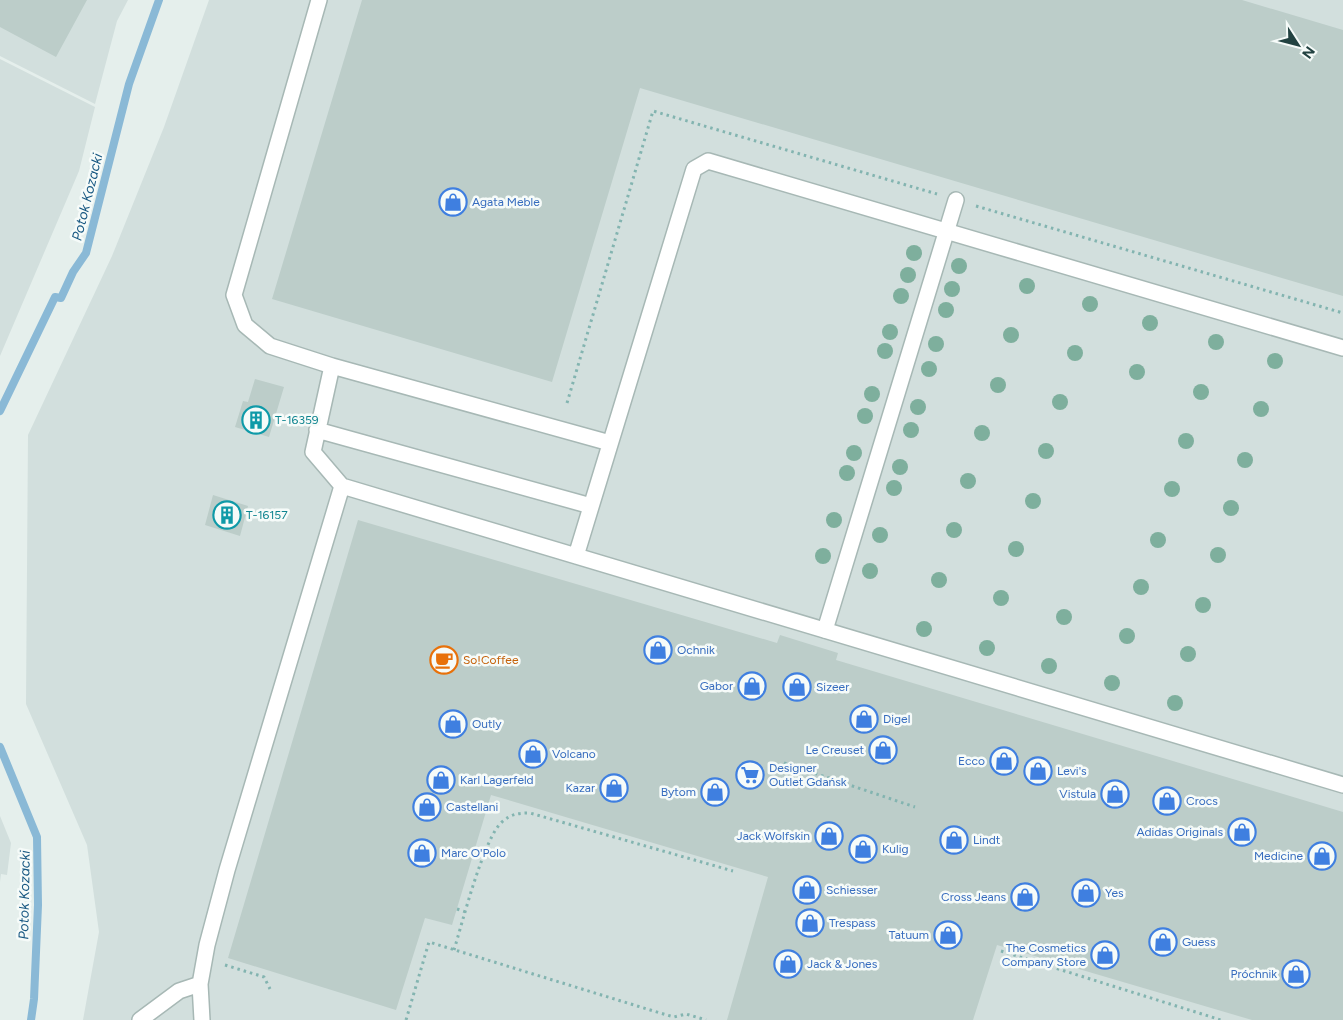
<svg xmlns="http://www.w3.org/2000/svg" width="1343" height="1020" font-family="Figtree,sans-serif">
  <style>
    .built { fill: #d2dfdd }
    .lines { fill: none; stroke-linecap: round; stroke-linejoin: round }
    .stream { stroke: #8ab9d6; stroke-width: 8 }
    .building { fill: #bccdc9 }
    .service-casing { stroke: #a7b8b5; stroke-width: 18 }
    .pedestrian-casing { stroke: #a7b8b5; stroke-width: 18 }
    .path { stroke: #83b4b0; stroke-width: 3; stroke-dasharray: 2.5 4; stroke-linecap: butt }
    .service { stroke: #fff; stroke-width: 15 }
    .pedestrian { stroke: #fff; stroke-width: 15 }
    .tree { fill: #7eaf9d }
    .labels { text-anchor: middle; stroke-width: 5; stroke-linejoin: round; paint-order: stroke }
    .shop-label { font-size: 12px; fill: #366cbe; stroke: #f6fbf9; text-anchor: start }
    .culture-label { font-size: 12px; fill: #0d838f; stroke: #f6fbf9; text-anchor: start }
    .food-label { font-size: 12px; fill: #c56008; stroke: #f6fbf9; text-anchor: start }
    .water-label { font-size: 14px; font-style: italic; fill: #185882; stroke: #f6fbf9 }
  </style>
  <rect width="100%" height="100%" fill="#e5efec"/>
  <path class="built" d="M0,0h128l-11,21 -22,83 -95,-48z
    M209,0h1134v1020h-1260l16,-88 -12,-87 -61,-141 2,-269 84,-179 52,-129z
    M0,59l95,48 -16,64 -79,185z
    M0,816l11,27 -4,32 -6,-1 -1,8z"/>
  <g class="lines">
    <path class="stream" d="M0,411l55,-114 6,1 12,-26 13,-19 43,-169 30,-84
      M0,747l37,90 1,68 -4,94 -3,21"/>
  </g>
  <path class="building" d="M0,0h87l-31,57 -56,-30z
    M362,0h880l101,30v266l-703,-208 -88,294 -280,-83z
    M255,379l29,8 -15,50 -34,-10 8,-26 5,1z
    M213,495l35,11 -8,30 -35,-11z
    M358,520l419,123 3,-8 58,18 -2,7 507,152v208h-91l-255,-75 -24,75h-246l41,-143 -277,-82 -39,130 -27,-7 -29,92 -168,-52z"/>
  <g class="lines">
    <g class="service-casing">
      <path id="service" d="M319,0l-85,295 11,30 25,21 62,20 -19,86 29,34 1001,299
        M332,366l278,77
        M317,430l274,76
        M576,556l118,-387 14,-8 635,187
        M140,1020l39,-29 21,-7
        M202,1020l-2,-36 7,-39 20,-75 115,-384"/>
    </g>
    <g class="pedestrian-casing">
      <path id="pedestrian" d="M825,630l131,-430"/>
    </g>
    <path class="path" d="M976,206l367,107
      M567,403l86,-292 284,83
      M784,763l131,44
      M457,909l9,3
      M454,950c8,-26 30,-113 48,-128 9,-8 16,-9 28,-9l203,58
      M1001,951l220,69
      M225,965l39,12 6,12
      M406,1020l23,-78 231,71 14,4 12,-3 20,6"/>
    <use href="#service" class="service"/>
    <use href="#pedestrian" class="pedestrian"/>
  </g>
  <g class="tree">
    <circle cx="914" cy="253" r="8"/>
    <circle cx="959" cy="266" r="8"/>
    <circle cx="908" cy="275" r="8"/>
    <circle cx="1027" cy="286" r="8"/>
    <circle cx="952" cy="289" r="8"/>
    <circle cx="901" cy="296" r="8"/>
    <circle cx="1090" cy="304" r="8"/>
    <circle cx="946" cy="310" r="8"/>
    <circle cx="1150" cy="323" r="8"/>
    <circle cx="890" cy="332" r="8"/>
    <circle cx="1011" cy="335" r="8"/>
    <circle cx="1216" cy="342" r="8"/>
    <circle cx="936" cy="344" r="8"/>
    <circle cx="885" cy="351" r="8"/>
    <circle cx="1075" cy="353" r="8"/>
    <circle cx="1275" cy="361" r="8"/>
    <circle cx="929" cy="369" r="8"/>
    <circle cx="1137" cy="372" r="8"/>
    <circle cx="998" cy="385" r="8"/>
    <circle cx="1201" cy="392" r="8"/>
    <circle cx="872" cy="394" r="8"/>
    <circle cx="1060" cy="402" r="8"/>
    <circle cx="918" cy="407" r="8"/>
    <circle cx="1261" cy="409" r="8"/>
    <circle cx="865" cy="416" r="8"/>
    <circle cx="911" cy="430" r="8"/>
    <circle cx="982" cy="433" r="8"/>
    <circle cx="1186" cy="441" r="8"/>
    <circle cx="1046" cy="451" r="8"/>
    <circle cx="854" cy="453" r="8"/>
    <circle cx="1245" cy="460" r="8"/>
    <circle cx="900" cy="467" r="8"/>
    <circle cx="847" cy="473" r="8"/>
    <circle cx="968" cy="481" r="8"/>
    <circle cx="894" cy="488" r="8"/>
    <circle cx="1172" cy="489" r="8"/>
    <circle cx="1033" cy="501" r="8"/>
    <circle cx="1231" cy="508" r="8"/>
    <circle cx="834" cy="520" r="8"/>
    <circle cx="954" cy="530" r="8"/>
    <circle cx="880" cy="535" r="8"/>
    <circle cx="1158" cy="540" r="8"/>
    <circle cx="1016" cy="549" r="8"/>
    <circle cx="1218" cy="555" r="8"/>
    <circle cx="823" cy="556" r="8"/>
    <circle cx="870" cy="571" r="8"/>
    <circle cx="939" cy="580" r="8"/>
    <circle cx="1141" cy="587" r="8"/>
    <circle cx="1001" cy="598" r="8"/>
    <circle cx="1203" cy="605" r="8"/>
    <circle cx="1064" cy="617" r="8"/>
    <circle cx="924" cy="629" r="8"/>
    <circle cx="1127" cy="636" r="8"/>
    <circle cx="987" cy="648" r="8"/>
    <circle cx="1188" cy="654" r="8"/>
    <circle cx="1049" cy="666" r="8"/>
    <circle cx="1112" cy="683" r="8"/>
    <circle cx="1175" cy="703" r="8"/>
  </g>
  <defs>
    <g id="shop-ring" transform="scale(1.4375)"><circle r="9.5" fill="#f6fbf9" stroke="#3f7fe0" stroke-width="1.5"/><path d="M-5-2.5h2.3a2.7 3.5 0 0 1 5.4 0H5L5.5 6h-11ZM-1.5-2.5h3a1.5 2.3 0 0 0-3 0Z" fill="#3f7fe0"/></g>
    <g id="building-ring" transform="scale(1.4375)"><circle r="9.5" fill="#f6fbf9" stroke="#0f9aa8" stroke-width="1.5"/><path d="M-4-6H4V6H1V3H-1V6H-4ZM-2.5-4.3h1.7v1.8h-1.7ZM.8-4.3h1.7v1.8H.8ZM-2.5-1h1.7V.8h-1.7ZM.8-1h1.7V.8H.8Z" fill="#0f9aa8"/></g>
    <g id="cafe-ring" transform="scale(1.4375)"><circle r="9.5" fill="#f6fbf9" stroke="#e8710a" stroke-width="1.5"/><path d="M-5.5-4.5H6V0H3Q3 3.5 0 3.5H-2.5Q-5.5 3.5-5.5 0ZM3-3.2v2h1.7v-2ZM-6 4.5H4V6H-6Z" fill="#e8710a"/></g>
    <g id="supermarket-ring" transform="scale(1.4375)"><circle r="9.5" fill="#f6fbf9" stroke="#3f7fe0" stroke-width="1.5"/><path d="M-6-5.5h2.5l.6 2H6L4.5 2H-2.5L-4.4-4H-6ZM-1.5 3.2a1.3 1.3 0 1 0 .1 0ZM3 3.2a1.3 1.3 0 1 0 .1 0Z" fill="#3f7fe0"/></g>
  </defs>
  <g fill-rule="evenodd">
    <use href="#shop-ring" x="453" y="202"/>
    <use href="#building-ring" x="256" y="420"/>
    <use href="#building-ring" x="227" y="515"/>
    <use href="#shop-ring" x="658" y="650"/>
    <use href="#cafe-ring" x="444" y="660"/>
    <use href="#shop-ring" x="752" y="686"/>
    <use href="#shop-ring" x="797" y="687"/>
    <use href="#shop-ring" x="864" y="719"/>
    <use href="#shop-ring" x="453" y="724"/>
    <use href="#shop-ring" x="883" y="750"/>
    <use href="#shop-ring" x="533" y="754"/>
    <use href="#shop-ring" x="1004" y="761"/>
    <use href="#shop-ring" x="1038" y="771"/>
    <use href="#supermarket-ring" x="750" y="775"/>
    <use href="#shop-ring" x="441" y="780"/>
    <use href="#shop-ring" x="614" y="788"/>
    <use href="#shop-ring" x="715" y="792"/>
    <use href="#shop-ring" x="1115" y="794"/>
    <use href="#shop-ring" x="1167" y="801"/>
    <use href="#shop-ring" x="427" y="807"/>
    <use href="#shop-ring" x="1242" y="832"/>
    <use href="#shop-ring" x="829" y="836"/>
    <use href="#shop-ring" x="954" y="840"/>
    <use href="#shop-ring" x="863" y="849"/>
    <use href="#shop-ring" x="422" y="853"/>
    <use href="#shop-ring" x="1322" y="856"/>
    <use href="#shop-ring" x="807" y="890"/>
    <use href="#shop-ring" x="1086" y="893"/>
    <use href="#shop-ring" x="1025" y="897"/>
    <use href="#shop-ring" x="810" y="923"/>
    <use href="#shop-ring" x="948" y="935"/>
    <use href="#shop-ring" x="1163" y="942"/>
    <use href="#shop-ring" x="1105" y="955"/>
    <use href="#shop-ring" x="788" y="964"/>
    <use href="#shop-ring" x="1296" y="974"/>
  </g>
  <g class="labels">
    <g class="shop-label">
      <text x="472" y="206">Agata Meble</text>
      <text x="677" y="654">Ochnik</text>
      <text x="733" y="690" text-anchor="end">Gabor</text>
      <text x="816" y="691">Sizeer</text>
      <text x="883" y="723">Digel</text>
      <text x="472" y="728">Outly</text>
      <text x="864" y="754" text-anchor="end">Le Creuset</text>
      <text x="552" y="758">Volcano</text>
      <text x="985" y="765" text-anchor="end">Ecco</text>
      <text x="769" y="772">Designer<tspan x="769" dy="14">Outlet Gdańsk</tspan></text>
      <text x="1057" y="775">Levi's</text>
      <text x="460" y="784">Karl Lagerfeld</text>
      <text x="595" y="792" text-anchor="end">Kazar</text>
      <text x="696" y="796" text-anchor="end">Bytom</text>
      <text x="1096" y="798" text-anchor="end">Vistula</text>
      <text x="1186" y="805">Crocs</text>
      <text x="446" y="811">Castellani</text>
      <text x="1223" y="836" text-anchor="end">Adidas Originals</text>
      <text x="810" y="840" text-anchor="end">Jack Wolfskin</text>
      <text x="973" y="844">Lindt</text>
      <text x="882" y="853">Kulig</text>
      <text x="441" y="857">Marc O'Polo</text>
      <text x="1303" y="860" text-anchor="end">Medicine</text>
      <text x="826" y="894">Schiesser</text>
      <text x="1105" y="897">Yes</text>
      <text x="1006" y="901" text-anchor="end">Cross Jeans</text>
      <text x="829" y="927">Trespass</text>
      <text x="929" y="939" text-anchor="end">Tatuum</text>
      <text x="1182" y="946">Guess</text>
      <text x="1086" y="952" text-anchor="end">The Cosmetics<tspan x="1086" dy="14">Company Store</tspan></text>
      <text x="807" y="968">Jack &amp; Jones</text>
      <text x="1277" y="978" text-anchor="end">Próchnik</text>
    </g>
    <g class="culture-label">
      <text x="275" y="424">T-16359</text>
      <text x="246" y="519">T-16157</text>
    </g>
    <g class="food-label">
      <text x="463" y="664">So!Coffee</text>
    </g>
    <g class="water-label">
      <text transform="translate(87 197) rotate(-76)" y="5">Potok Kozacki</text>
      <text transform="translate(24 895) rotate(-89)" y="5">Potok Kozacki</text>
    </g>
  </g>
  <g transform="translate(1298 45) rotate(126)" stroke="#f6fbf9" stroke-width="4" paint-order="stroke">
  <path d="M0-4L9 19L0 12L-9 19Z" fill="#224241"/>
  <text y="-8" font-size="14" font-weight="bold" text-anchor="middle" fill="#224241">N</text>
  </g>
</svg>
